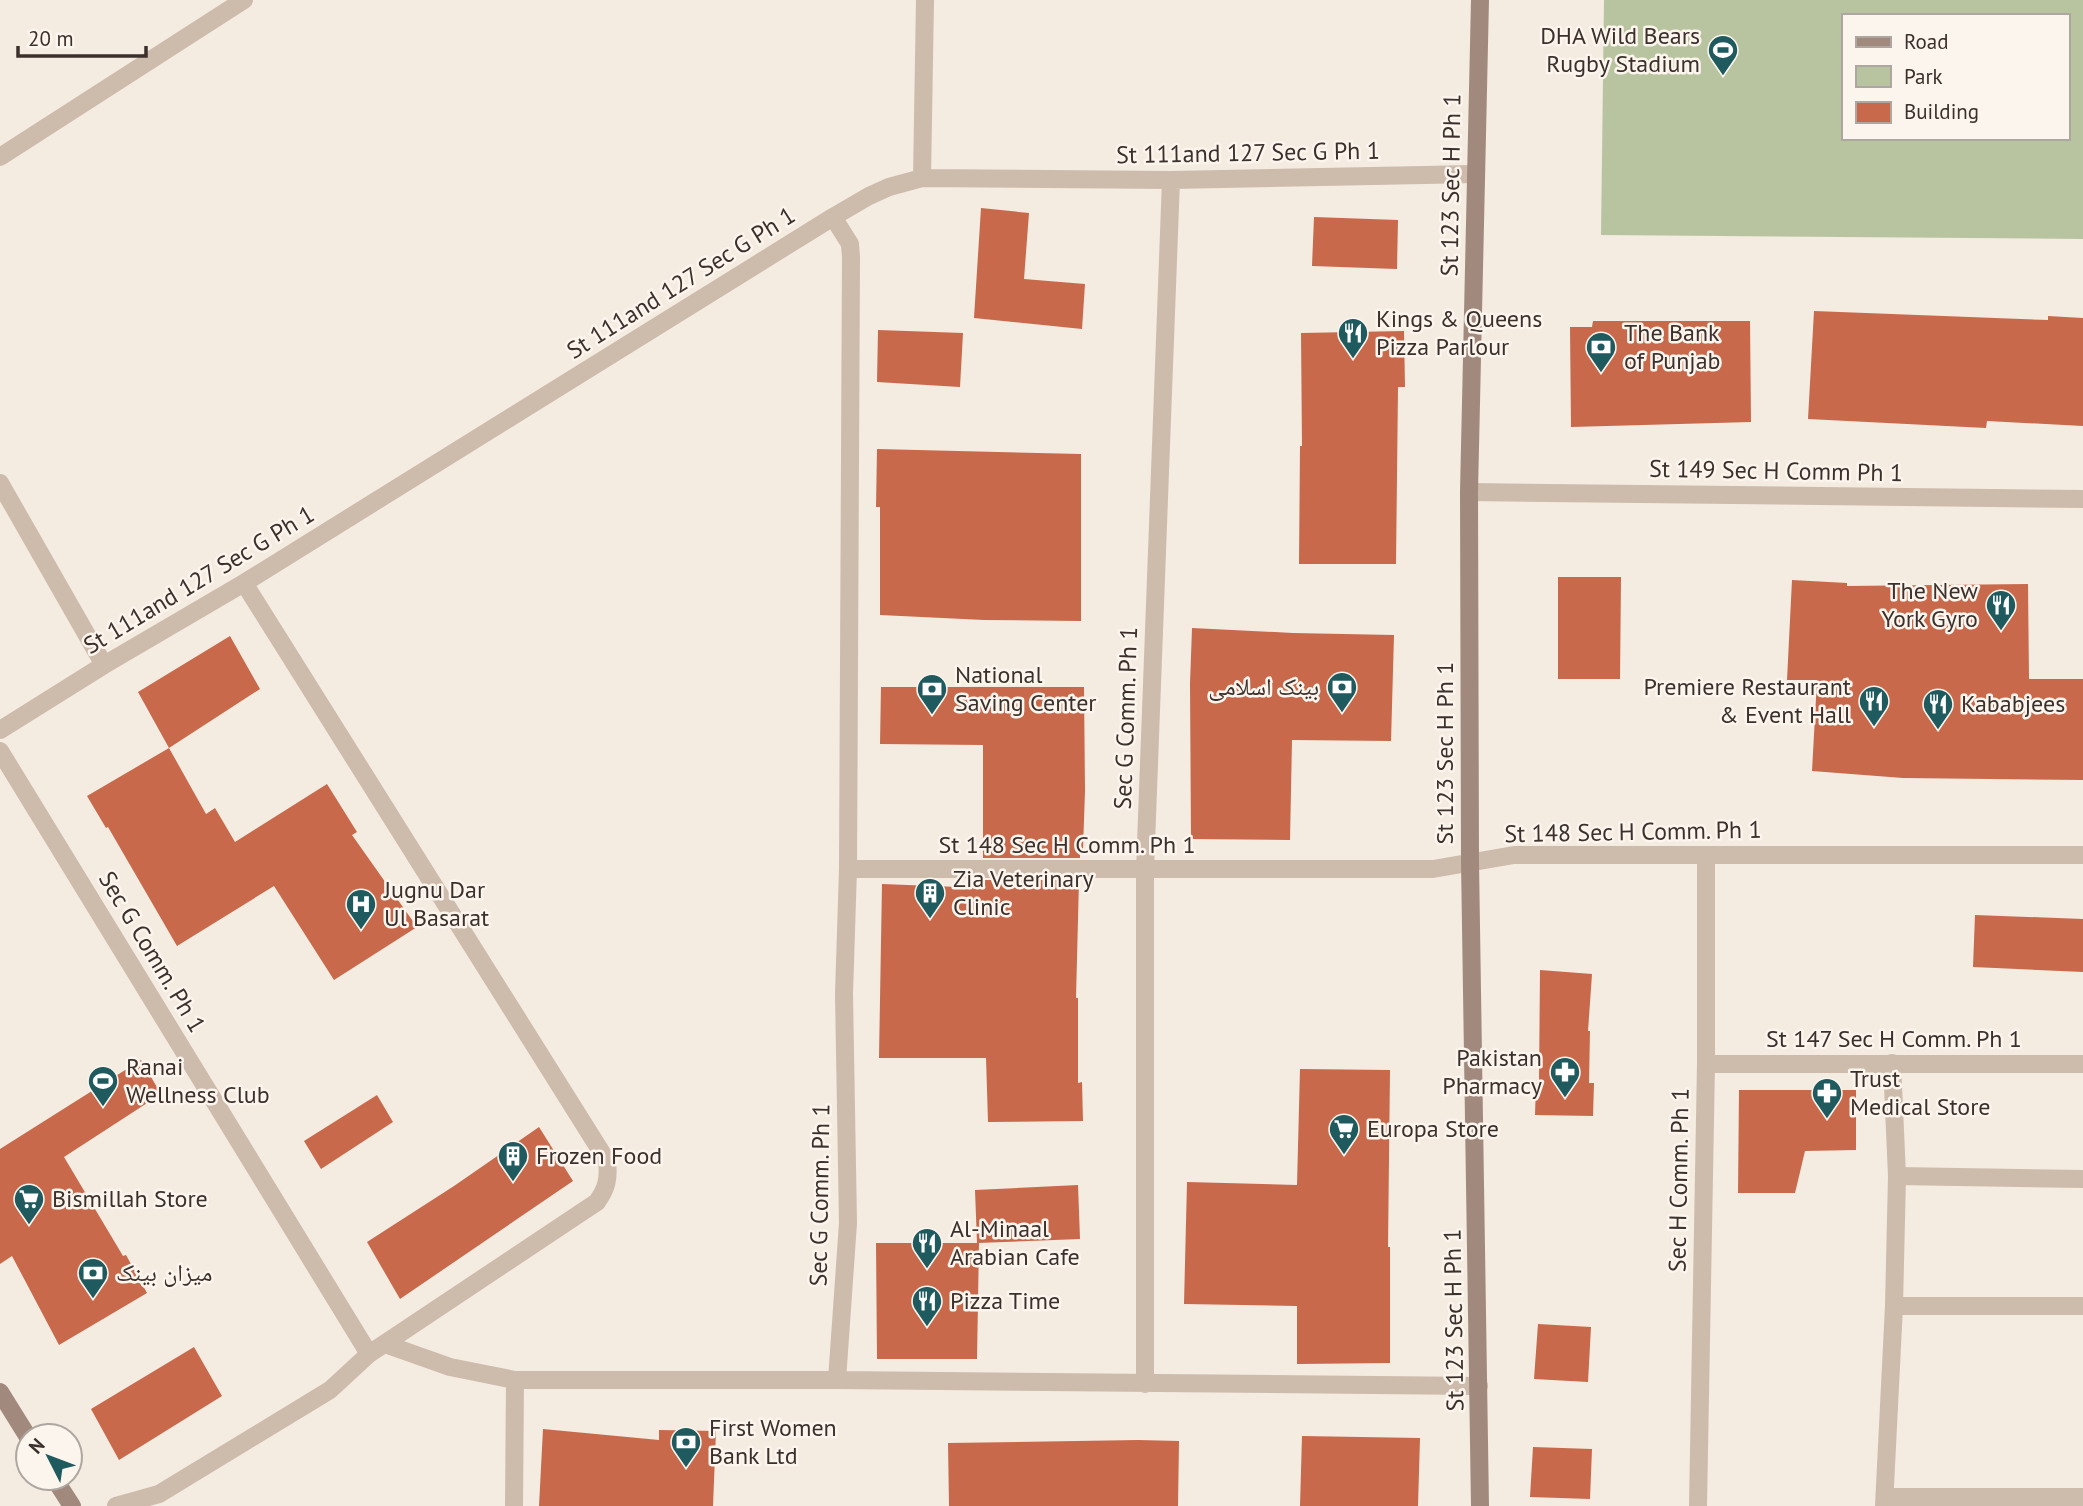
<svg xmlns="http://www.w3.org/2000/svg" width="2083" height="1506" font-family="'PT Sans','Noto Naskh Arabic',sans-serif">
  <style>
    .green { fill: #b8c4a0; fill-rule: evenodd }
    .building { fill: #c8694b }
    .lines { fill: none; stroke-linecap: round; stroke-linejoin: round }
    .lane { stroke: #cdbbac; stroke-width: 18 }
    .street { stroke: #cdbbac; stroke-width: 18 }
    .secondary { stroke: #a18a7d; stroke-width: 18 }
    .labels { text-anchor: middle; stroke-width: 5; stroke-linejoin: round; paint-order: stroke }
    .poi-label { font-size: 24px; fill: #3b302b; stroke: #fbf5ee; text-anchor: start }
    .street-label { font-size: 24px; fill: #3b302b; stroke: #fbf5ee }
  </style>
  <rect width="100%" height="100%" fill="#f4ebe1"/>
  <path class="green" d="M1604,0h479v239l-482,-4zM1843,16h224v122h-224z"/>
  <path class="building" d="M981,208l48,5 -5,66 61,5 -3,45 -108,-11z
    M1314,217l84,3 -1,49 -85,-3z
    M1814,311l234,9v-4l35,2v108l-96,-5 -1,7 -178,-9z
    M1593,321h157l1,101 -180,5 -1,-100h22z
    M878,330l85,3 -3,54 -83,-5z
    M1404,331l1,56h-7l-2,177h-97l1,-118h2l-1,-113z
    M877,449l204,5v167l-97,-1 -104,-5v-108h-4z
    M1558,577h63l-1,102h-62z
    M1792,580l55,3v3l181,-2 1,95h54v101l-180,-2 -91,-7 5,-91h-30z
    M1192,628l101,5 101,2 -3,106 -99,-1 -2,100 -99,-1 -1,-155z
    M230,636l30,53 -91,59 -31,-56z
    M881,687h203l1,104 -2,58h-3v9h-97v-113l-103,-1z
    M169,748l37,66 9,-6 20,34 92,-58 30,48 -5,3 65,92 -83,53 -60,-94 -97,60 -69,-119 -2,1 -19,-32z
    M983,880h96l-3,118h2v85l4,-1 1,39 -95,1 -2,-64h-107l3,-174 102,4z
    M1975,915l108,4v53l-110,-5z
    M1540,970l52,4 -4,57h2l-1,52h5l-1,33 -58,-1 1,-32h3z
    M141,1060l20,34 -97,63 59,99 3,-1 21,38 -88,52 -47,-89 -12,8v-115z
    M1300,1069l90,1 -2,177h2v116l-93,1v-58l-113,-2 3,-122 110,3z
    M1739,1090h117v60l-51,1 -10,42h-57z
    M377,1095l16,27 -72,47 -17,-28z
    M539,1127l34,54 -173,118 -33,-57 87,-56z
    M1078,1185l2,54 -103,4 -2,-53z
    M876,1243h103l-2,116h-100z
    M1538,1324l53,3 -3,55 -54,-3z
    M194,1347l28,49 -103,64 -28,-51z
    M543,1429l116,11v-10l57,1 -3,75h-174z
    M1302,1436l118,2 -2,68h-118z
    M1138,1440l41,1 -1,65h-229l-1,-63z
    M1533,1447l59,2 -2,50 -60,-2z"/>
  <g class="lines">
    <path class="lane" d="M1897,1176l186,3"/>
    <path class="street" d="M0,157l244,-157
      M922,178l3,-178
      M833,217l17,27 1,13 -3,612 -4,125 4,229 -11,157
      M0,483l104,182
      M1469,492l614,7
      M0,730l104,-65 140,-82 589,-366 36,-21 20,-9 33,-9 249,2 304,-6
      M0,751l369,603
      M848,869h585l81,-14h569
      M1706,1064h377
      M1894,1306h189
      M385,1344l65,23 65,13h322l642,6
      M1145,1384v-514l26,-690
      M1885,1497h198
      M116,1506l43,-12 171,-104 39,-36 228,-152c10,-14 12,-24 10,-41l-363,-578
      M514,1506l1,-126
      M1698,1506l8,-442v-208
      M1884,1506l10,-200 3,-130 -5,-113"/>
    <path class="secondary" d="M0,1392l28,45
      M54,1478l18,28
      M1480,1506l-10,-644 -1,-370 11,-492"/>
  </g>
  <defs>
    <g id="stadium-pin" transform="scale(1.575)"><path d="M0 17L-7.5 6A9.5 9.5 0 1 1 7.5 6Z" fill="#1f5a5e" stroke="#fbf5ee"/><path d="M0-5a6.5 5 0 1 0 0 10a6.5 5 0 1 0 0-10ZM-3.5-1.8h7v3.6h-7Z" fill="#fff"/></g>
    <g id="restaurant-pin" transform="scale(1.575)"><path d="M0 17L-7.5 6A9.5 9.5 0 1 1 7.5 6Z" fill="#1f5a5e" stroke="#fbf5ee"/><path d="M-5-6h1v4h1v-4h1v4h1v-4h1v5L-1.5 .5V6h-2V.5L-5-1ZM5-6V6H3V1.5H1.5Q1.5-4 5-6Z" fill="#fff"/></g>
    <g id="bank-pin" transform="scale(1.575)"><path d="M0 17L-7.5 6A9.5 9.5 0 1 1 7.5 6Z" fill="#1f5a5e" stroke="#fbf5ee"/><path d="M-6-4H6V4H-6ZM0-2.3a2.3 2.3 0 1 0 0 4.6a2.3 2.3 0 1 0 0-4.6Z" fill="#fff"/></g>
    <g id="building-pin" transform="scale(1.575)"><path d="M0 17L-7.5 6A9.5 9.5 0 1 1 7.5 6Z" fill="#1f5a5e" stroke="#fbf5ee"/><path d="M-4-6H4V6H1V3H-1V6H-4ZM-2.5-4.3h1.7v1.8h-1.7ZM.8-4.3h1.7v1.8H.8ZM-2.5-1h1.7V.8h-1.7ZM.8-1h1.7V.8H.8Z" fill="#fff"/></g>
    <g id="hospital-pin" transform="scale(1.575)"><path d="M0 17L-7.5 6A9.5 9.5 0 1 1 7.5 6Z" fill="#1f5a5e" stroke="#fbf5ee"/><path d="M-5-5h3v3.5h4V-5h3V5h-3V1.5h-4V5h-3Z" fill="#fff"/></g>
    <g id="pharmacy-pin" transform="scale(1.575)"><path d="M0 17L-7.5 6A9.5 9.5 0 1 1 7.5 6Z" fill="#1f5a5e" stroke="#fbf5ee"/><path d="M-2-6h4v4h4v4h-4v4h-4v-4h-4v-4h4Z" fill="#fff"/></g>
    <g id="supermarket-pin" transform="scale(1.575)"><path d="M0 17L-7.5 6A9.5 9.5 0 1 1 7.5 6Z" fill="#1f5a5e" stroke="#fbf5ee"/><path d="M-6-5.5h2.5l.6 2H6L4.5 2H-2.5L-4.4-4H-6ZM-1.5 3.2a1.3 1.3 0 1 0 .1 0ZM3 3.2a1.3 1.3 0 1 0 .1 0Z" fill="#fff"/></g>
  </defs>
  <g fill-rule="evenodd">
    <use href="#stadium-pin" x="1723" y="50"/>
    <use href="#restaurant-pin" x="1353" y="333"/>
    <use href="#bank-pin" x="1601" y="347"/>
    <use href="#restaurant-pin" x="2001" y="605"/>
    <use href="#bank-pin" x="1342" y="687"/>
    <use href="#bank-pin" x="932" y="689"/>
    <use href="#restaurant-pin" x="1874" y="701"/>
    <use href="#restaurant-pin" x="1938" y="704"/>
    <use href="#building-pin" x="930" y="893"/>
    <use href="#hospital-pin" x="361" y="904"/>
    <use href="#pharmacy-pin" x="1565" y="1072"/>
    <use href="#stadium-pin" x="103" y="1081"/>
    <use href="#pharmacy-pin" x="1827" y="1093"/>
    <use href="#supermarket-pin" x="1344" y="1129"/>
    <use href="#building-pin" x="513" y="1156"/>
    <use href="#supermarket-pin" x="29" y="1199"/>
    <use href="#restaurant-pin" x="927" y="1243"/>
    <use href="#bank-pin" x="93" y="1273"/>
    <use href="#restaurant-pin" x="927" y="1301"/>
    <use href="#bank-pin" x="686" y="1442"/>
  </g>
  <g class="labels">
    <g class="poi-label">
      <text x="1700" y="44" text-anchor="end">DHA Wild Bears<tspan x="1700" dy="28">Rugby Stadium</tspan></text>
      <text x="1376" y="327">Kings &amp; Queens<tspan x="1376" dy="28">Pizza Parlour</tspan></text>
      <text x="1624" y="341">The Bank<tspan x="1624" dy="28">of Punjab</tspan></text>
      <text x="1978" y="599" text-anchor="end">The New<tspan x="1978" dy="28">York Gyro</tspan></text>
      <text x="955" y="683">National<tspan x="955" dy="28">Saving Center</tspan></text>
      <text x="1319" y="695" text-anchor="end">بینک اسلامی</text>
      <text x="1851" y="695" text-anchor="end">Premiere Restaurant<tspan x="1851" dy="28">&amp; Event Hall</tspan></text>
      <text x="1961" y="712">Kababjees</text>
      <text x="953" y="887">Zia Veterinary<tspan x="953" dy="28">Clinic</tspan></text>
      <text x="384" y="898">Jugnu Dar<tspan x="384" dy="28">Ul Basarat</tspan></text>
      <text x="1542" y="1066" text-anchor="end">Pakistan<tspan x="1542" dy="28">Pharmacy</tspan></text>
      <text x="126" y="1075">Ranai<tspan x="126" dy="28">Wellness Club</tspan></text>
      <text x="1850" y="1087">Trust<tspan x="1850" dy="28">Medical Store</tspan></text>
      <text x="1367" y="1137">Europa Store</text>
      <text x="536" y="1164">Frozen Food</text>
      <text x="52" y="1207">Bismillah Store</text>
      <text x="950" y="1237">Al-Minaal<tspan x="950" dy="28">Arabian Cafe</tspan></text>
      <text x="116" y="1281">میزان بینک</text>
      <text x="950" y="1309">Pizza Time</text>
      <text x="709" y="1436">First Women<tspan x="709" dy="28">Bank Ltd</tspan></text>
    </g>
    <g class="street-label">
      <text transform="translate(1248 153) rotate(-1)" y="8">St 111and 127 Sec G Ph 1</text>
      <text transform="translate(1451 185) rotate(-89)" y="8">St 123 Sec H Ph 1</text>
      <text transform="translate(681 283) rotate(-32)" y="8">St 111and 127 Sec G Ph 1</text>
      <text transform="translate(1776 471) rotate(1)" y="8">St 149 Sec H Comm Ph 1</text>
      <text transform="translate(199 580) rotate(-31)" y="8">St 111and 127 Sec G Ph 1</text>
      <text transform="translate(1126 718) rotate(-88)" y="8">Sec G Comm. Ph 1</text>
      <text transform="translate(1445 753) rotate(-90)" y="8">St 123 Sec H Ph 1</text>
      <text transform="translate(1633 832) rotate(-1)" y="8">St 148 Sec H Comm. Ph 1</text>
      <text x="1067" y="853">St 148 Sec H Comm. Ph 1</text>
      <text transform="translate(152 952) rotate(59)" y="8">Sec G Comm. Ph 1</text>
      <text x="1894" y="1047">St 147 Sec H Comm. Ph 1</text>
      <text transform="translate(1679 1180) rotate(-89)" y="8">Sec H Comm. Ph 1</text>
      <text transform="translate(820 1195) rotate(-89)" y="8">Sec G Comm. Ph 1</text>
      <text transform="translate(1454 1320) rotate(-91)" y="8">St 123 Sec H Ph 1</text>
    </g>
  </g>
  <rect x="1842" y="14" width="228" height="126" fill="#fbf5ee" stroke="#aea6a0" stroke-width="2"/>
  <rect x="1856" y="37" width="35" height="10" fill="#a18a7d" stroke="#aea6a0" stroke-width="2"/>
  <text x="1904" y="49" font-size="21" fill="#3b302b">Road</text>
  <rect x="1856" y="66" width="35" height="21" fill="#b8c4a0" stroke="#aea6a0" stroke-width="2"/>
  <text x="1904" y="84" font-size="21" fill="#3b302b">Park</text>
  <rect x="1856" y="102" width="35" height="21" fill="#c8694b" stroke="#aea6a0" stroke-width="2"/>
  <text x="1904" y="119" font-size="21" fill="#3b302b">Building</text>
  <g transform="translate(49 1457) rotate(312)"><circle r="33" fill="#fbf5ee" stroke="#aea6a0" stroke-width="2"/>
  <path d="M0-5L12 26L0 18L-12 26Z" fill="#1f5a5e"/>
  <text y="-10" font-size="19" font-weight="bold" text-anchor="middle" fill="#3b302b">N</text>
  </g>
  <path d="M18 46v10h128v-10" fill="none" stroke="#3b302b" stroke-width="3.5"/>
  <text x="28" y="46" font-size="21" fill="#3b302b" stroke="#fbf5ee" stroke-width="5" paint-order="stroke">20 m</text>
</svg>
